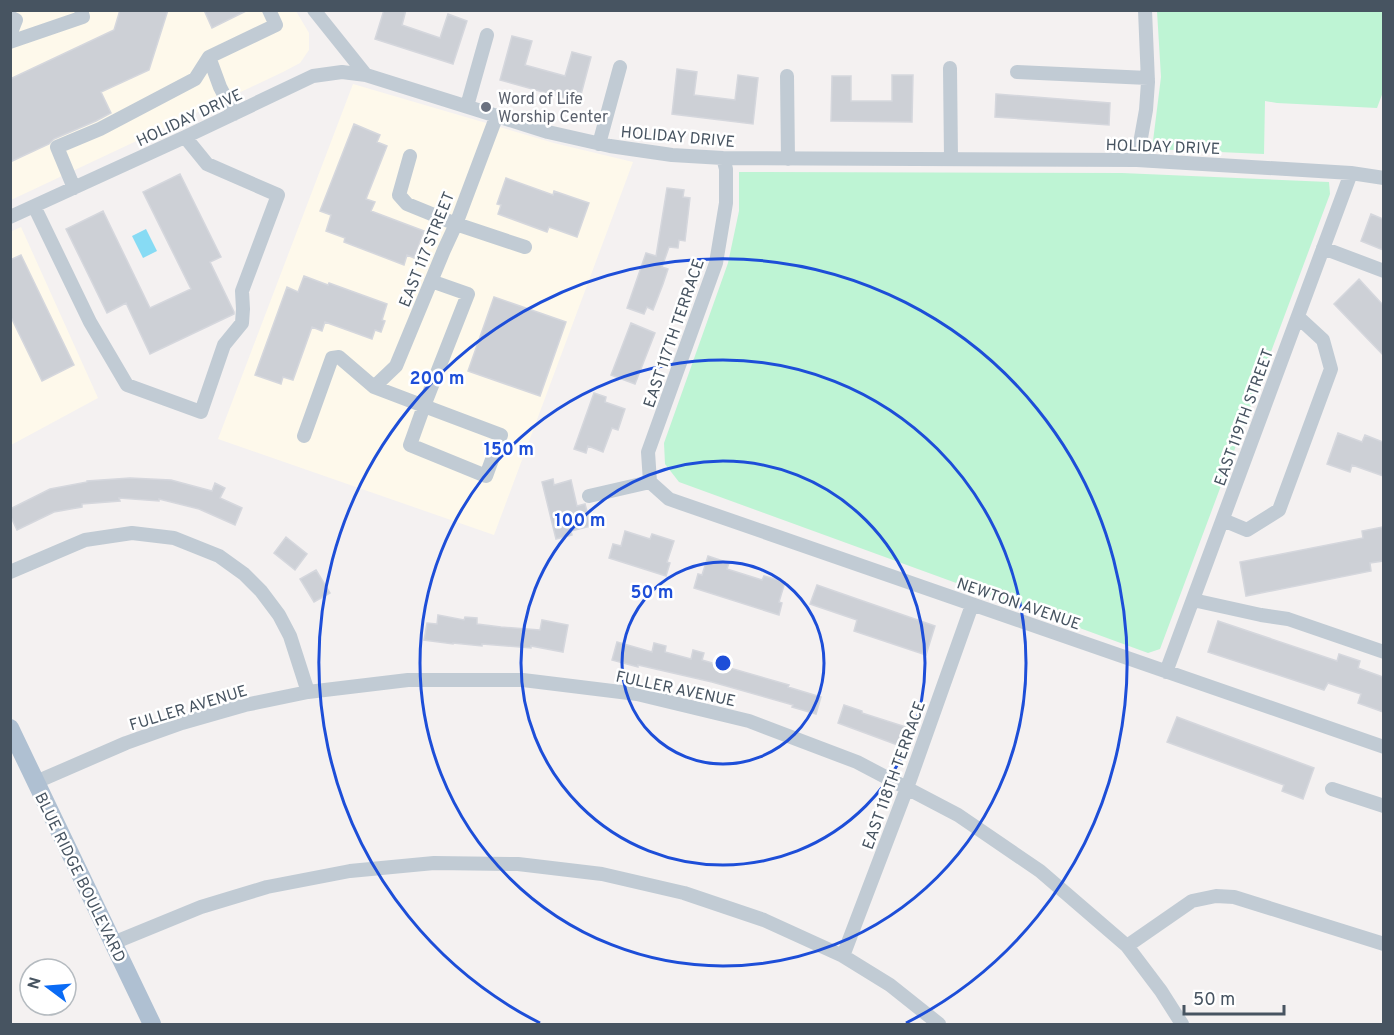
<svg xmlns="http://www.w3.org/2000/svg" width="1394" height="1035" font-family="Overpass,sans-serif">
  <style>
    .commercial { fill: #fef9eb }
    .green { fill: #bef4d4 }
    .water { fill: #87dbf4 }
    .building { fill: #cdd0d6; stroke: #d5d7dd; stroke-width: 1.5 }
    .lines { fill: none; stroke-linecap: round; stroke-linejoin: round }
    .minor { stroke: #c1cbd4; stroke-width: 14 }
    .major { stroke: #afc0d2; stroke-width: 18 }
    .ring { fill: none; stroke: #1d4ed8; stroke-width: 3 }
    .worship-dot { fill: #6b7280; stroke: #fff; stroke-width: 2 }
    .labels { text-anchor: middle; stroke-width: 5; stroke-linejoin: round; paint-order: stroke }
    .worship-label { font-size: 16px; fill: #5b616d; stroke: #fff; text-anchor: start }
    .street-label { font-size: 16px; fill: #475461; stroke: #fff }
    .centre { fill: #1d4ed8; stroke: #fff; stroke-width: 3 }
    .ring-label { font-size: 18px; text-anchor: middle; font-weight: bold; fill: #1d4ed8; stroke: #fff; stroke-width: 5; stroke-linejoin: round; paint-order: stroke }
  </style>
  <rect width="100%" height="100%" fill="#f4f1f1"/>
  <path class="commercial" d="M10,11h286l13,22v17l-9,13 -17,9 -272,128z
    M353,84l201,59 79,19 -139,373 -276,-96z
    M21,227l77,171 -87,47 -1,-213z"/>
  <path class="green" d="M1157,11h226v81l-6,16 -100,-5 -12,-2 -1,53 -112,-5 9,-72z
    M739,172l383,1 207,9 1,12 -170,455 -12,4 -469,-171 -14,-18 -1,-21 64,-180 11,-52z"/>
  <path class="water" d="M146,229l11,22 -14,7 -11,-22z"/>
  <path class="building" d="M120,10h48l-19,60 -48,22 10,21 -15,8 -42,18 -5,5 -39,18v-83l104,-49z
    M204,10h44l-36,18z
    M384,10h22l-4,15 38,13 8,-24 19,7 -14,43 -78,-25z
    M512,36l20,5 -7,24 40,11 7,-24 19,5 -12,45 -79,-22z
    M677,69l20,3 -3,23 41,5 3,-25 20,3 -5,46 -81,-10z
    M892,75h21l-1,47 -81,-1 1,-45h19v25h41z
    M996,94l114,9 -1,22 -114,-8z
    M354,124l26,11 -3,7 10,4 -21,53 9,3 -4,9 53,20 -10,27 -7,-3 -3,10 -60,-23 1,-4 -19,-7 5,-16 -11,-4z
    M180,174l41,83 -11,5 24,50v2l-84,40 -24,-51 -19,10 -41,-84 37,-18 47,97 41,-19 -48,-97z
    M506,178l47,17 1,-4 35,12 -12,34 -28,-10 -2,5 -49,-18 3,-9 -4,-1z
    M667,188l17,2 -1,7 7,1 -5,43 -6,-1 -1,8 -9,-1 -7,20 6,2 -5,15 -10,26 -6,-3 -3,7 -17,-6 19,-55 10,3z
    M1371,214l12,5v31l-22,-9z
    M21,255l53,110 -32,16 -32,-66v-55z
    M304,276l24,9 1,-2 58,21 -5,16 3,1 -4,11 -6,-2 -3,9 -47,-17 -3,9 -10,-4 -19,53 -10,-3 -2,7 -26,-9 32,-88 11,5z
    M1359,279l24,26v50l-49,-51z
    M494,297l72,25 -26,74 -72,-25z
    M631,323l24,10 -20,51 -24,-9z
    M594,393l12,4 -1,5 20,7 -7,21 -6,-2 -9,24 -15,-6 -2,7 -12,-4z
    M1338,433l24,9 3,-7 18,7v34l-31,-11 -2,7 -23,-8z
    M130,478l41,2 41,11 3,-8 10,5 -5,10 22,10 -7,17 -36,-16 -40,-10v2l-40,-3 1,3 -38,3v3l-28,5 -37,18 -7,-15v-6l40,-20 37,-7v-1z
    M553,479l1,6 17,-5 6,26 8,-2 6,22 -20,5 1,4 -16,4 -14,-57z
    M1383,527v34l-13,2 1,8 -125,25 -6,-34 123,-24 -1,-7z
    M625,531l25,8 2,-5 22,7 -7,21 3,1 -4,13 -57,-18 4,-14 8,2z
    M286,537l21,17 -12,16 -21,-17z
    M708,556l21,7 -2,6 35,11 2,-4 21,6 -6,20 3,1 -3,12 -85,-27 4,-14 4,1z
    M316,570l14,23 -16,9 -14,-23z
    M817,585l118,41 -9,29 -72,-24 3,-11 -47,-16z
    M438,615l26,5 1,-3 12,1v6l24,3 39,3 2,-10 26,5 -5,27 -32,-6v2l-49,-4v2l-29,-3v1l-29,-4 3,-17 10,1z
    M1218,621l119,40 2,-7 21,7 -2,7 25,9v35l-25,-9 3,-9 -33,-11 -4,7 -116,-38z
    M617,642l35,10 2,-9 12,3 -1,6 26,7 2,-9 11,3 -2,7 87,25 -1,2 33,10 -5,17 -24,-7 1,-2 -81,-23 -74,-17v2l-26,-7z
    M844,705l18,6v2l47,15 -6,19 -65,-24z
    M1177,717l137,51 -11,31 -21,-8 2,-6 -117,-43z"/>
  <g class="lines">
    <path class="minor" d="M314,10l52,65
      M10,17l6,3 -6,15
      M10,42l73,-25 -2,-7
      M209,57l11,30 14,27
      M950,68l1,91
      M1017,72l131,6
      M787,76l1,83
      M467,106l20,-71
      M599,144l21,-77
      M410,156l-11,39 8,9 49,20 69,23
      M1137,160l9,-50 2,-28 -3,-72
      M74,188l-17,-41 43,-18 95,-50 14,-22 67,-32 -7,-15
      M34,206l56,116 37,63 74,27 23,-67 18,-22 1,-14 -1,-18 36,-96 -71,-31 -22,-27
      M10,217l175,-80 128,-61 29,-4 24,3 182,57 62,14 62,9 51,3 414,2 214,13 33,5
      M1323,248l61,23
      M374,387l22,-21 48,-116 12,-26 41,-109
      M424,406l77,29 -15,41 -76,-31z
      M304,436l28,-78 7,-1 35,30 50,19 44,-112 -37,-13
      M650,482l19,17 715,248
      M650,482l-2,-30 68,-189 10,-60v-34l-3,-11
      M589,496l61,-14
      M1223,520l24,10 32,-20 52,-141 -8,-29 -25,-23
      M10,572l75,-32 47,-7 42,5 45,18 25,18 17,17 18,24 11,21 18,56
      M1193,600l68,15 27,4 96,33
      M1166,672l185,-499
      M36,782l90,-39 56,-20 63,-18 63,-13 100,-12h115l114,14 112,27 108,41 101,53 82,56 87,75 34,45 21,33
      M1332,789l52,17
      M113,943l88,-36 66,-20 83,-16 84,-8 84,1 84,10 82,19 80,27 79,36 47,29 49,39
      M1127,946l65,-45 24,-5 18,1 150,47
      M843,956l64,-168 65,-183"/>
    <path class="major" d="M10,728l142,296"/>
  </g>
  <g class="ring">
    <circle cx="723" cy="663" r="101"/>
    <circle cx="723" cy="663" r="202"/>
    <circle cx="723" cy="663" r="303"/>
    <path d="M540 1023A404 404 0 1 1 906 1023"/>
  </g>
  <circle class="worship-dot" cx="486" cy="107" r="6"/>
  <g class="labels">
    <g class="worship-label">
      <text x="498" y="104">Word of Life<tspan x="498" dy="18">Worship Center</tspan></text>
    </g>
    <g class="street-label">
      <text transform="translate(189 117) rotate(-25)" y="6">HOLIDAY DRIVE</text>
      <text transform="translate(678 136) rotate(5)" y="6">HOLIDAY DRIVE</text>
      <text transform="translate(1163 146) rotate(2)" y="6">HOLIDAY DRIVE</text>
      <text transform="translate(426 249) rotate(-68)" y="6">EAST 117 STREET</text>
      <text transform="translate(673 333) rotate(-71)" y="6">EAST 117TH TERRACE</text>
      <text transform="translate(1243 417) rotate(-70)" y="6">EAST 119TH STREET</text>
      <text transform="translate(1019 603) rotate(19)" y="6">NEWTON AVENUE</text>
      <text transform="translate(676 688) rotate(12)" y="6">FULLER AVENUE</text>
      <text transform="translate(188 707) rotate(-17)" y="6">FULLER AVENUE</text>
      <text transform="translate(893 775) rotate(-70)" y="6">EAST 118TH TERRACE</text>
      <text transform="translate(81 877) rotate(64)" y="6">BLUE RIDGE BOULEVARD</text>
    </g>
  </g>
  <circle cx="723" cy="663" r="9" class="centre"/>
  <g class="ring-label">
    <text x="437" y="384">200 m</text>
    <text x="509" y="455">150 m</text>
    <text x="580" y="526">100 m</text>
    <text x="652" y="598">50 m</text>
  </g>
  <rect width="1394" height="1035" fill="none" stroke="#475461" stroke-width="24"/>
  <g transform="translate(48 987) rotate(286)"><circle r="28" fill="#ffffff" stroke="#b5bbc0" stroke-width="1.5"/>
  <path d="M0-4.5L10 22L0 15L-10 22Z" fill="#0a6bf5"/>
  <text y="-9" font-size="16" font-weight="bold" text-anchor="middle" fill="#475461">N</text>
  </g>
  <path d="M1184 1005v9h100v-9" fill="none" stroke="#475461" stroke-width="3"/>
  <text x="1193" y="1005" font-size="18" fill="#475461" stroke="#ffffff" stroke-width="4.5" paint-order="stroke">50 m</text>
</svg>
